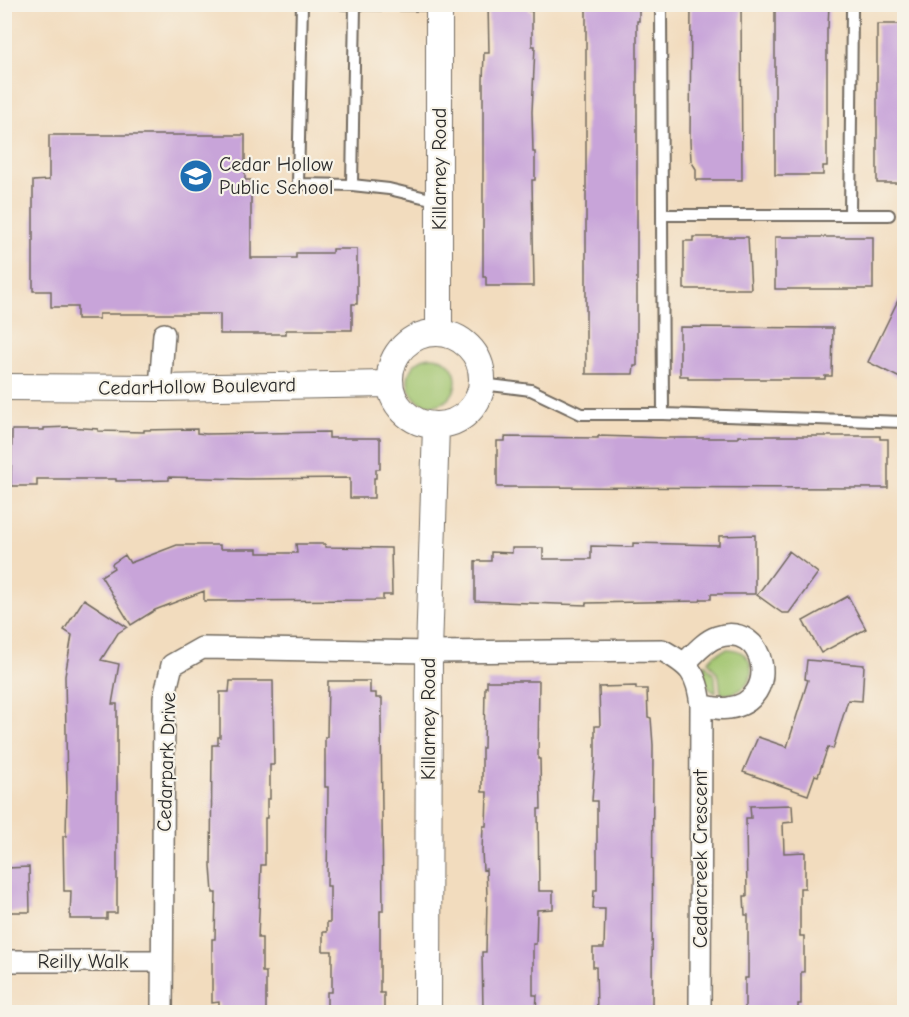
<svg xmlns="http://www.w3.org/2000/svg" width="909" height="1017" font-family="'Comic Neue',sans-serif">
  <style>
    .green { fill: #a1c56e; stroke: #66784c; stroke-width: 1.5 }
    .building { fill: #c8a4d9 }
    .lines { fill: none; stroke-linecap: round; stroke-linejoin: round }
    .service-casing { stroke: #71695e; stroke-width: 14 }
    .minor-casing { stroke: #71695e; stroke-width: 24 }
    .tertiary-casing { stroke: #71695e; stroke-width: 28 }
    .service { stroke: #fff; stroke-width: 10 }
    .minor { stroke: #fff; stroke-width: 21 }
    .tertiary { stroke: #fff; stroke-width: 26 }
    .labels { text-anchor: middle; stroke-width: 4.5; stroke-linejoin: round; paint-order: stroke }
    .poi-label { font-size: 20px; fill: #2b2b2b; stroke: #f7f3e8; text-anchor: start }
    .street-label { font-size: 20px; fill: #2b2b2b; stroke: #f7f3e8 }
  </style>
  <rect width="100%" height="100%" fill="#f7f3e8"/>
  <filter id="ink" filterUnits="userSpaceOnUse"><feTurbulence type="fractalNoise" baseFrequency=".0167" numOctaves="2"/><feDisplacementMap in="SourceGraphic" scale="12" xChannelSelector="R" yChannelSelector="G"/><feConvolveMatrix kernelMatrix="1 2 1 2 8 2 1 2 1" color-interpolation-filters="sRGB"/></filter>
  <filter id="wash" filterUnits="userSpaceOnUse"><feTurbulence type="fractalNoise" baseFrequency=".008" numOctaves="4" result="noise"/><feDisplacementMap in="SourceGraphic" scale="24" xChannelSelector="R" yChannelSelector="G"/><feGaussianBlur stdDeviation="1.35" result="paint"/><feColorMatrix in="noise" values="0 0 0 0 0 0 0 0 0 0 0 0 0 0 0 0 0 1.4 0 .05"/><feComposite in="paint" operator="in"/></filter>
  <g filter="url(#wash)">
    <rect width="100%" height="100%" fill="#f2dcbe"/>
    <path class="green" d="M408 381a24 24 0 1 1 48 0a24 24 0 1 1-48 0Z
      M726,649c34,-2 35,47 -5,45l-2,-18 -11,-15 6,-6z
      M705,664l10,12 1,17c-11,-5 -14,-18 -11,-29z"/>
    <g id="blocks">
      <path class="building" d="M488,4h41v7h3v35h3l-3,66 1,40h2v28h-3l2,106h-48v-9h-3v-196l1,-28h5z
        M586,4h53v17h-2v345h-3l-1,8h-47z
        M694,4h47l1,176h-46v-11l-5,-8 -1,-20 1,-136z
        M775,4h54l-1,24h-1v138h-4v9h-48z
        M877,24h27v159h-27z
        M49,135h196v45h6v78h45v-5h36v-4h25v55h-5v26h-66v4h-66v-20h-121v5h-22v-12h-26v-16h-18v-110l16,-1z
        M693,237h55l3,52h-67v-48h9z
        M775,237h98v52h-98z
        M904,288v92l-36,-18z
        M680,327l153,1 -1,48h-7v3h-137v-3h-8z
        M69,427l29,2v2l46,1v-2l53,-1v4l9,1 123,-2v6h51v31h-4v9h-2v20h-24v-20l-104,1 -77,-2v3l-33,1h-20v-2h-79v7h-26l1,-56h32v-2z
        M598,436l69,2h71v-2h142v3h8v49l-391,-1v-46h8v-4l93,1z
        M755,535v59h-44v5h-10l-1,2 -114,2v2l-111,-4v-40h16v-9l21,1v-5h31v11h48v-13l42,1v-4l86,2v-9z
        M296,544h29v3l66,1 1,47h-9v5l-179,1v-10l-49,19 -24,15 -30,-49 13,-8 -2,-4 13,-9 5,8 47,-18h43v4h37v4h40z
        M789,551l29,22 -29,40h-7l-25,-18z
        M848,596l18,33 -45,24 -18,-32z
        M84,599l43,28 -9,6 -17,27 18,4 -7,40h5v209h-10v6h-37l1,-28h-7l-1,-55h3l1,-47 -2,-113 7,-41 -8,-5z
        M807,660l57,5 -2,36 -14,-1 -15,49 -5,-2 -10,29 -3,-1 -7,20 -65,-23 15,-35 29,10 21,-67 -3,-1z
        M230,681h43l1,84h-4v34h-3v19h-2v47h-4l-3,73h4v34h4v40h-47v-10l-7,1v-64h3l1,-46h-3l-2,-27 1,-121h6v-8h2v-45h9z
        M328,681h42v12h6v5h6v19h-1l2,194h-3v82h4v18l-4,1h-43v-2h-10v-18h5v-41h-9v-19h4v-10h3v-36h-3l1,-99h-3v-50h2z
        M487,681h52l-1,78h2l1,50h-3l1,82h14v18l-16,1 -1,34h-3v51h4l-1,15h-53l-1,-58h4l1,-56 -1,-27 -3,1 -1,-19 1,-25h3l1,-34h-5v-44h2l1,-61h2z
        M636,686v3h11l1,28 3,1 2,27 -1,267h-55l-1,-45h-3v-19h11l1,-39h-12l1,-19h3v-89h-5l3,-44v-31h5l-1,-39z
        M792,805l1,17 -10,1 1,30 21,-1v36h-5v48h4v36h-3v32h-3v8h-53v-34h3v-63h-3l-1,-19h3l-1,-78h5l-1,-12z
        M29,867l1,45h-23v-44z"/>
    </g>
  </g>
  <g filter="url(#ink)">
    <use href="#blocks" fill-opacity="0" stroke="#71695e" stroke-width="1.5"/>
    <g class="lines">
      <g class="service-casing">
        <path id="service" d="M302,4l-4,180 54,1 3,-180
          M343,4l95,1
          M661,9l2,405
          M352,185l37,4 50,12
          M662,215h227
          M850,215l2,-205
          M482,384l49,6 50,24h82l241,8"/>
      </g>
      <g class="minor-casing">
        <path id="minor" d="M160,388l4,-54
          M685,663c9,-9 20,-22 32,-26 49,-17 65,64 12,71 -10,2 -19,-1 -28,-3
          M4,961h158
          M162,1012l2,-314 8,-33 30,-17 227,4 233,-2c28,16 35,22 39,55l-1,307"/>
      </g>
      <g class="tertiary-casing">
        <path id="tertiary" d="M390 379a46 46 0 1 1 92 0a46 46 0 1 1-92 0Z
          M439,333v-329
          M4,387l156,1 229,-4
          M428,1012l1,-360 7,-226"/>
      </g>
      <use href="#service" class="service"/>
      <use href="#minor" class="minor"/>
      <use href="#tertiary" class="tertiary"/>
    </g>
  </g>
  <defs>
    <g id="school-disc" transform="scale(1.725)"><circle r="9.5" fill="#1f6fb2" stroke="#f7f3e8"/><path d="M0-5L7-2L0 1L-7-2ZM-4 1L0 2.5L4 1V4Q0 6-4 4Z" fill="#fff"/></g>
  </defs>
  <g fill-rule="evenodd">
    <use href="#school-disc" x="196" y="176"/>
  </g>
  <g class="labels">
    <g class="poi-label">
      <text x="219" y="171">Cedar Hollow<tspan x="219" dy="23">Public School</tspan></text>
    </g>
    <g class="street-label">
      <text transform="translate(439 169) rotate(-90)" y="7">Killarney Road</text>
      <text transform="translate(197 386) rotate(-1)" y="7">CedarHollow Boulevard</text>
      <text transform="translate(428 719) rotate(-90)" y="7">Killarney Road</text>
      <text transform="translate(166 762) rotate(-88)" y="7">Cedarpark Drive</text>
      <text transform="translate(700 859) rotate(-90)" y="7">Cedarcreek Crescent</text>
      <text x="83" y="968">Reilly Walk</text>
    </g>
  </g>
  <rect width="909" height="1017" fill="none" stroke="#f7f3e8" stroke-width="24"/>
</svg>
